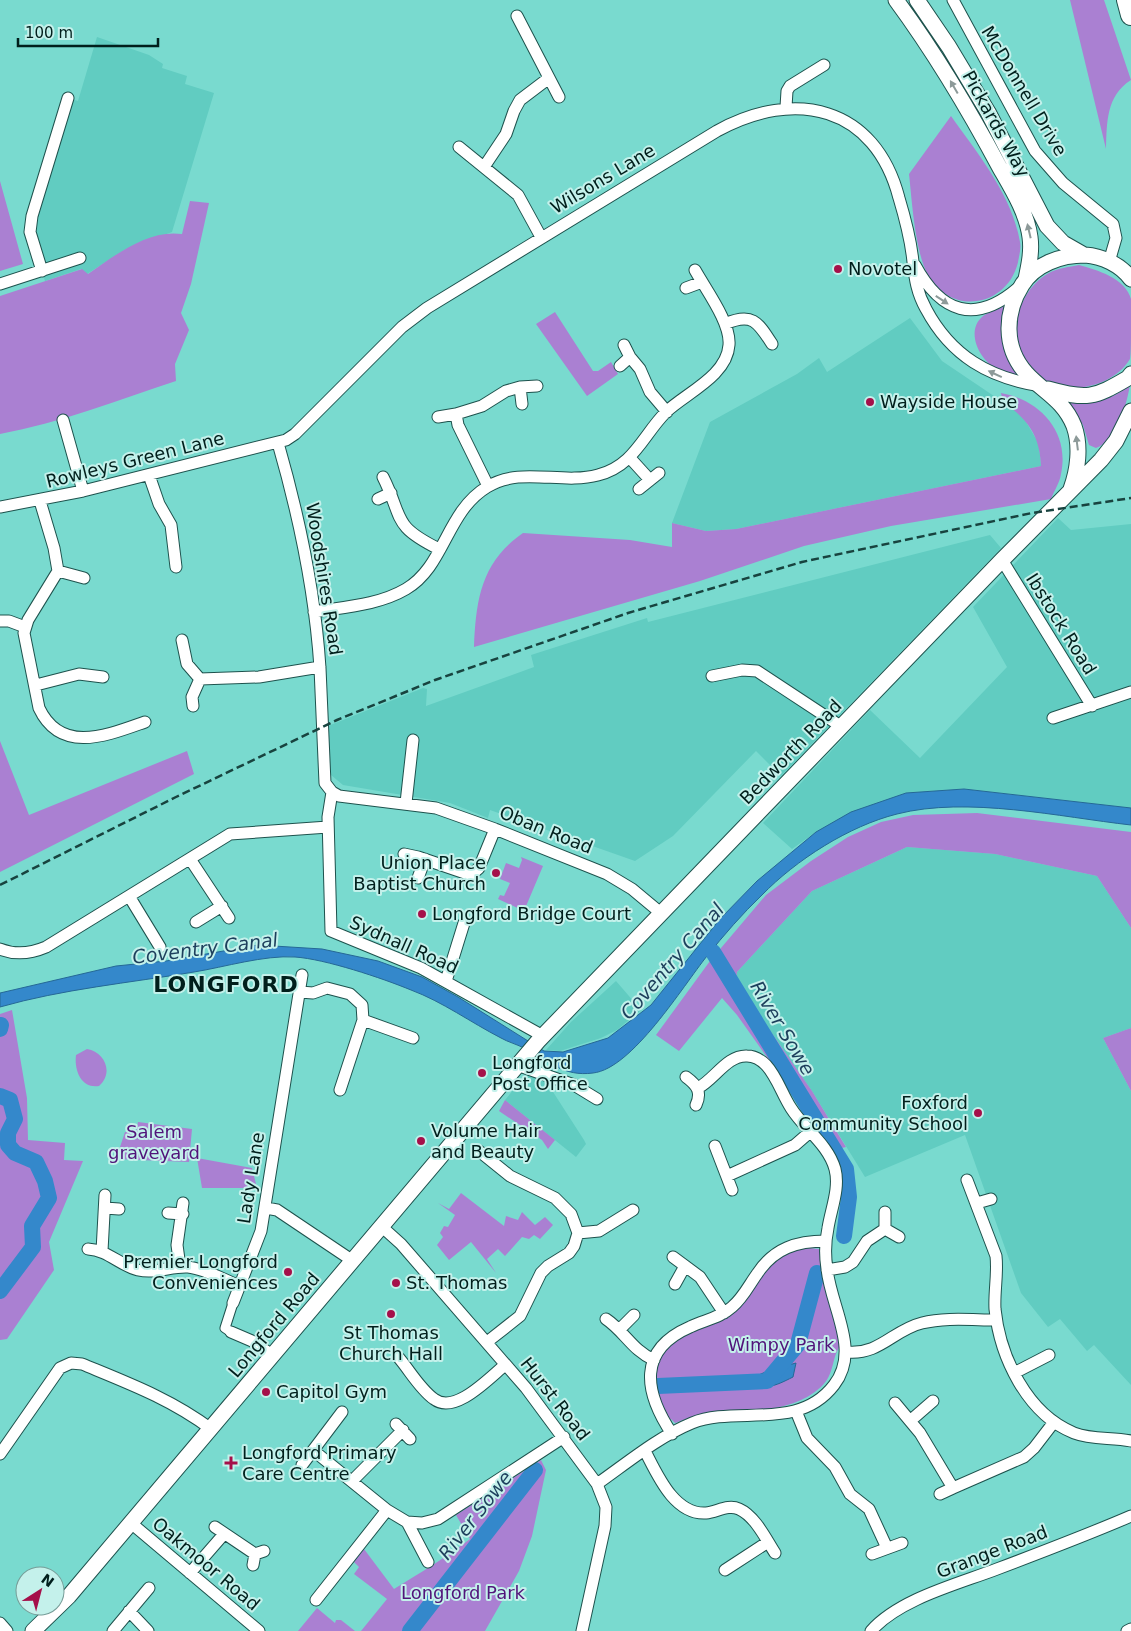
<svg xmlns="http://www.w3.org/2000/svg" width="1131" height="1631" font-family="'DejaVu Sans',sans-serif">
  <style>
    .built { fill: #61ccc1 }
    .green { fill: #aa80d2 }
    .water { fill: #3488cb; stroke: #256896 }
    .lines { fill: none; stroke-linecap: round; stroke-linejoin: round }
    .river { stroke: #3488cb; stroke-width: 16 }
    .pedestrian-casing { stroke: #1e524d; stroke-width: 11 }
    .minor-casing { stroke: #1e524d; stroke-width: 13 }
    .secondary-casing { stroke: #1e524d; stroke-width: 17 }
    .motorway-casing { stroke: #1e524d; stroke-width: 22 }
    .pedestrian { stroke: #fff; stroke-width: 9 }
    .minor { stroke: #fff; stroke-width: 11 }
    .secondary { stroke: #fff; stroke-width: 15 }
    .motorway { stroke: #fff; stroke-width: 20 }
    .rail { stroke: #18433f; stroke-width: 2.5; stroke-dasharray: 8 4; stroke-linecap: butt }
    .oneway { fill: #8d9a99 }
    .poi-dot { fill: #a5104a; stroke: #c4f1eb; stroke-width: 2 }
    .labels { text-anchor: middle; stroke-width: 4; stroke-linejoin: round; paint-order: stroke }
    .street-label { font-size: 18px; fill: #011f1c; stroke: #c4f1eb }
    .poi-label { font-size: 18px; fill: #011f1c; stroke: #c4f1eb; text-anchor: start }
    .park-label { font-size: 18px; fill: #51147a; stroke: #c4f1eb }
    .water-label { font-size: 19px; font-style: italic; fill: #1d3f5c; stroke: #c4f1eb }
    .district-label { font-size: 22px; font-weight: bold; letter-spacing: 1px; fill: #011f1c; stroke: #c4f1eb }
  </style>
  <rect width="100%" height="100%" fill="#79dacf"/>
  <path class="built" d="M97,37l52,18 14,9 -1,4 25,8 -2,8 29,9 -42,139 -46,17 -39,25 -6,-5 -36,12 -15,-49 38,-134 10,3z
    M910,318l32,43 80,54 17,29 2,22 -305,63 -30,2 -34,-8 38,-101 87,-48 22,-16 8,14z
    M1058,518l13,12 60,-6v284l-167,-19 -58,4 -90,39 -24,17 -29,-26 107,-113 50,48 87,-91 -34,-60z
    M990,535l11,13 -220,228 -25,-25 -83,85 -38,25 -145,-51 -2,8 -38,-15 -107,-18 -12,-10 -3,-49 95,-38 4,1 -1,17 108,-39 -3,-12 116,-37 1,4z
    M907,847l88,7 102,22 34,52v100l-28,10 28,53v294l-37,-40 -7,6 -27,-32 -12,8 -27,-34 -56,-158 -100,42 -53,-86 -76,-109 1,-10 75,-81z
    M616,981l25,29 -24,20 -16,8 -41,13 -14,-1 25,-28z
    M528,1072h6l12,9 38,59 2,4 -10,13 -71,-57z"/>
  <path class="green" d="M1070,0h34l27,80c-25,16 -24,42 -25,69z
    M951,116c27,38 61,79 69,126 1,5 0,10 -1,15 -7,48 -66,62 -91,18 -13,-23 -16,-74 -19,-101z
    M0,181l23,83 -23,7z
    M190,201l19,2 -18,81 -10,29 8,17 -14,34 1,17c-58,19 -116,42 -176,53v-138l82,-27 6,5c26,-18 60,-45 94,-40z
    M1079,265c18,5 46,13 52,34 0,9 0,24 0,34 0,8 0,20 -1,26 -18,30 -69,39 -94,15 -8,-7 -13,-17 -17,-26 -10,-25 5,-62 30,-75 9,-5 20,-6 30,-8z
    M1004,306l-1,23 19,49c-8,-3 -19,-5 -26,-9 -17,-10 -31,-38 -13,-53 6,-4 15,-6 21,-10z
    M555,312l38,59h5l13,-9 7,12 -31,22 -51,-72z
    M1130,385c-4,21 -12,55 -34,63l-7,-3 -6,-20 -16,-23c26,4 42,-1 63,-17z
    M1001,393c39,7 69,39 60,81 -1,8 -7,17 -10,25l-160,27 -87,20 -104,35 -226,66c2,-47 7,-85 49,-114l107,7 42,7v-24l34,8 30,-2 305,-63c-1,-30 -13,-47 -38,-64z
    M0,741l29,74 158,-64 7,23 -194,98z
    M977,813l154,19v96l-34,-52 -102,-22 -88,-7 -95,44 -75,81 -1,10 76,109 34,56 -13,3 -96,-135 -15,-17 -43,53 -23,-16 54,-74 56,-66 45,-34 37,-24 33,-15 32,-7z
    M521,857l22,9 -19,45 -26,-12 2,-4 4,1 6,-13 -10,-4 6,-16 13,5 3,-8z
    M12,1010l15,88 1,42 37,3 -1,17 19,1 -34,81 5,28 -47,69 -7,1v-326z
    M1131,1028v63l-28,-53z
    M87,1049c18,3 27,24 12,37 -18,3 -25,-16 -23,-31z
    M505,1100l50,40 -7,9 -6,-9 -43,-29z
    M138,1122l54,7 -3,33 -73,-3 9,-27h11z
    M197,1158l55,10 5,20h-55z
    M461,1193l43,33 2,-10 12,4 4,-8 13,13 10,-8 8,8 -13,14 -6,-4 -5,4 -7,-2 -17,19 -7,-7 -11,10 9,14 -25,-31 -22,18 -12,-15 6,-8 -3,-4 4,-7 4,1 7,-12 -17,-12 11,6z
    M810,1248l9,1 21,97c-9,13 -5,28 -19,41 -40,36 -100,16 -146,36l-4,-4 -3,2c-16,-32 -21,-66 16,-86 18,-9 38,-13 54,-26 6,-5 10,-13 14,-19 16,-24 28,-39 58,-42z
    M541,1460l5,10 -14,66 -13,35 -34,60h-124l26,-32 -33,-25 5,-7 -5,-5 10,-13 30,40c26,-16 51,-31 76,-50l-14,-24z
    M317,1608l18,15 1,-3h5l14,11h-57z"/>
  <path class="water" d="M964,789l167,19v17c-71,-8 -164,-29 -234,-11 -48,12 -101,46 -135,81 -20,19 -38,40 -55,61 -24,30 -75,113 -114,117 -29,4 -45,-12 -69,-25 -8,-4 -16,-6 -23,-10 -31,-16 -58,-36 -90,-48 -29,-12 -86,-31 -116,-33 -31,-2 -70,10 -101,15 -65,11 -131,17 -194,35v-14l116,-27 50,-5 92,-16 64,4 56,12 44,16 36,20 86,54 19,1 45,-14 43,-33 69,-86 37,-38 59,-49 35,-20 55,-19z
    M796,1363l-3,14c-20,10 -26,13 -48,4l25,-11z"/>
  <g class="lines">
    <path class="river" d="M713,952l133,217 3,28 -5,39
      M0,1029l1,-4
      M0,1096l10,4 5,19 -7,14v12l7,8 21,9 9,19 4,17 -17,28 1,21 -33,44
      M658,1386l109,-5 31,-37 19,-71
      M410,1631l125,-161"/>
    <g class="pedestrian-casing">
      <path id="pedestrian" d="M231,1332l-6,-4 8,-25"/>
    </g>
    <g class="minor-casing">
      <path id="minor" d="M953,0l82,151 28,32 50,41 3,14 -7,24
        M517,16l42,81
        M786,107l1,-16 3,-5 34,-21
        M459,147l59,48 23,42
        M484,167l22,-33 8,-23 6,-11 29,-22
        M915,265c26,48 60,60 103,23
        M42,271l-12,-39 2,-16 36,-118
        M0,284l80,-26
        M686,288l16,-6
        M725,324c27,-12 33,-2 47,20
        M624,345l6,12
        M620,366l10,-9 10,12 10,23 17,20
        M520,387l2,17
        M438,417l18,-3
        M63,420l20,71
        M278,443c21,73 37,148 42,225 2,38 3,77 5,115l7,9 7,4 97,12 59,21 112,45 25,15 30,25
        M630,458l20,22
        M149,475l10,29 12,21 5,42
        M383,477c21,42 8,48 56,72
        M488,486l-30,-61 -2,-11 26,-8 24,-15 14,-4 17,-1
        M639,489l20,-16
        M378,499l13,-6
        M40,501l14,47 4,23 -30,49 -4,13 15,75c22,47 69,27 106,14
        M0,507l83,-16 203,-51 9,-6 107,-107 25,-19 290,-177c78,-43 158,-25 182,67 6,20 12,43 14,64 2,17 4,31 13,47 25,47 63,69 115,77
        M1002,560l90,146
        M58,571l26,7
        M314,612c30,-5 65,-7 92,-23 39,-23 40,-77 81,-102 34,-21 74,-2 111,-12 36,-9 45,-40 68,-63 20,-19 61,-36 63,-67 2,-22 -23,-55 -34,-75
        M0,621h9l16,6
        M182,640l5,24 13,15 59,-2 61,-10
        M712,676l30,-6 15,1 85,56
        M36,685l43,-11 24,3
        M193,706l-1,-9 8,-18
        M1053,718l78,-26
        M332,792l-4,25 3,114 90,37 122,68
        M406,803l7,-63
        M404,854l14,3 53,18 8,-7 16,-39
        M190,859l39,59
        M418,878l7,-19
        M129,896l31,51
        M196,922l26,-16
        M0,949c15,6 32,4 46,-2l184,-113 98,-7
        M446,981l18,-58
        M300,992l13,1 14,-5 23,6 12,11 1,15 -23,70
        M363,1020l50,18
        M517,1065l57,20 23,14
        M686,1077c11,8 16,15 10,28
        M715,1146l17,44
        M479,1151l31,25 45,22 16,16 7,19 -4,13 -5,7 -21,13 -7,7 -21,43 -33,26
        M727,1176l68,-31 15,-13
        M967,1180l29,76c2,18 -2,35 -1,53 5,48 32,105 79,124 18,7 38,4 57,8
        M977,1203l14,-4
        M105,1208l14,1
        M266,1208l11,2 76,51
        M885,1212v17l14,8
        M168,1213l15,1
        M381,1226l20,18 125,144 71,96 9,23 -1,19 -23,105
        M578,1233l21,-2 34,-21
        M88,1249c20,1 31,16 50,21 18,4 33,-4 50,-3 18,2 36,13 52,19
        M102,1251l3,-56
        M673,1257l27,20 24,36
        M180,1267l-3,-22 6,-42
        M827,1270l18,-3 8,-5 14,-21 18,-12
        M675,1284l10,-18
        M233,1303l28,-72 41,-256
        M606,1319c18,12 27,32 48,41
        M619,1330l15,-15
        M231,1332l21,9 20,14
        M847,1352c33,3 46,-22 75,-29 23,-6 51,-3 74,-3
        M399,1358c11,13 21,31 35,41 21,16 55,-21 71,-34
        M1014,1373l35,-18
        M895,1403l25,30 33,55 71,-31 10,-9 20,-26
        M796,1411l11,27 28,29 15,27 19,15 18,39
        M910,1421l23,-20
        M396,1424l14,15
        M672,1434c-28,-42 -35,-84 18,-107 14,-7 30,-9 42,-20 11,-9 17,-22 25,-33 17,-26 40,-33 69,-33
        M314,1451l73,59 20,12 15,1 16,-4 126,-82
        M645,1451c12,23 29,64 61,62 11,-1 22,-9 33,-4 16,7 27,30 36,44
        M0,1454l60,-86 11,-5 11,1c46,19 89,35 129,65
        M302,1465l40,-53
        M352,1481l51,-51
        M597,1484c30,-21 61,-47 95,-61 44,-18 106,9 142,-38 27,-35 -3,-77 -7,-116 -2,-13 -2,-27 1,-41 3,-19 12,-40 7,-59 -7,-25 -31,-40 -44,-61 -9,-14 -14,-31 -25,-43 -5,-5 -12,-9 -19,-9 -20,-1 -32,23 -49,32
        M940,1494l13,-6
        M407,1522l21,40
        M131,1523l128,108
        M215,1527l40,27
        M872,1554l30,-11
        M253,1565l2,-11 9,-3
        M725,1570l43,-28
        M190,1573l34,-39
        M316,1600l71,-90
        M129,1611l19,20
        M0,1623l7,8
        M113,1631l36,-43
        M871,1631c28,-32 87,-47 126,-62 45,-17 90,-34 134,-53
        M1127,1631l4,-2"/>
    </g>
    <g class="secondary-casing">
      <path id="secondary" d="M896,0c39,53 73,110 104,168 12,21 27,45 30,69 2,14 -1,28 -4,42
        M917,0l32,47 39,65 59,114 16,17 21,12
        M1048,389c39,11 46,9 80,-11l3,-4
        M1071,489c7,-19 10,-43 3,-63 -11,-27 -31,-34 -48,-53 -23,-26 -21,-61 -4,-88 13,-21 39,-30 63,-30 17,1 36,10 46,24
        M33,1631l36,-35 470,-556 463,-480 99,-100 15,-19 15,-30"/>
    </g>
    <g class="motorway-casing">
      <path id="motorway" d="M1127,0l4,15"/>
    </g>
    <use href="#pedestrian" class="pedestrian"/>
    <use href="#minor" class="minor"/>
    <use href="#secondary" class="secondary"/>
    <use href="#motorway" class="motorway"/>
    <path class="rail" d="M0,885l176,-88 161,-77 98,-40 193,-67 174,-51 230,-49 99,-15"/>
  </g>
  <defs><path id="oneway-solid" d="M-6-.8H1V-3.2L6.5 0L1 3.2V.8H-6Z" transform="scale(1.25)"/></defs>
  <g class="oneway">
    <use href="#oneway-solid" transform="translate(954 87) rotate(-120)"/>
    <use href="#oneway-solid" transform="translate(1029 231) rotate(-103)"/>
    <use href="#oneway-solid" transform="translate(942 300) rotate(33)"/>
    <use href="#oneway-solid" transform="translate(995 374) rotate(-155)"/>
    <use href="#oneway-solid" transform="translate(1077 443) rotate(-97)"/>
  </g>
  <g class="poi-dot">
    <circle cx="838" cy="269" r="5"/>
    <circle cx="870" cy="402" r="5"/>
    <circle cx="496" cy="873" r="5"/>
    <circle cx="422" cy="914" r="5"/>
    <circle cx="482" cy="1073" r="5"/>
    <circle cx="978" cy="1113" r="5"/>
    <circle cx="421" cy="1141" r="5"/>
    <circle cx="288" cy="1272" r="5"/>
    <circle cx="396" cy="1283" r="5"/>
    <circle cx="391" cy="1314" r="5"/>
    <circle cx="266" cy="1392" r="5"/>
    <path d="M228.5 1455.5h5v5h5v5h-5v5h-5v-5h-5v-5h5z"/>
  </g>
  <g class="labels">
    <g class="street-label">
      <text transform="translate(1024 91) rotate(59)" y="6">McDonnell Drive</text>
      <text transform="translate(996 124) rotate(61)" y="6">Pickards Way</text>
      <text transform="translate(603 179) rotate(-31)" y="6">Wilsons Lane</text>
      <text transform="translate(135 460) rotate(-14)" y="6">Rowleys Green Lane</text>
      <text transform="translate(324 579) rotate(81)" y="6">Woodshires Road</text>
      <text transform="translate(1061 624) rotate(58)" y="6">Ibstock Road</text>
      <text transform="translate(791 752) rotate(-46)" y="6">Bedworth Road</text>
      <text transform="translate(546 830) rotate(22)" y="6">Oban Road</text>
      <text transform="translate(404 945) rotate(24)" y="6">Sydnall Road</text>
      <text transform="translate(251 1178) rotate(-81)" y="6">Lady Lane</text>
      <text transform="translate(274 1325) rotate(-50)" y="6">Longford Road</text>
      <text transform="translate(555 1399) rotate(52)" y="6">Hurst Road</text>
      <text transform="translate(992 1552) rotate(-21)" y="6">Grange Road</text>
      <text transform="translate(206 1564) rotate(40)" y="6">Oakmoor Road</text>
    </g>
    <g class="poi-label">
      <text x="848" y="275">Novotel</text>
      <text x="880" y="408">Wayside House</text>
      <text x="486" y="869" text-anchor="end">Union Place<tspan x="486" dy="21">Baptist Church</tspan></text>
      <text x="432" y="920">Longford Bridge Court</text>
      <text x="492" y="1069">Longford<tspan x="492" dy="21">Post Office</tspan></text>
      <text x="968" y="1109" text-anchor="end">Foxford<tspan x="968" dy="21">Community School</tspan></text>
      <text x="431" y="1137">Volume Hair<tspan x="431" dy="21">and Beauty</tspan></text>
      <text x="278" y="1268" text-anchor="end">Premier Longford<tspan x="278" dy="21">Conveniences</tspan></text>
      <text x="406" y="1289">St. Thomas</text>
      <text x="391" y="1339" text-anchor="middle">St Thomas<tspan x="391" dy="21">Church Hall</tspan></text>
      <text x="276" y="1398">Capitol Gym</text>
      <text x="242" y="1459">Longford Primary<tspan x="242" dy="21">Care Centre</tspan></text>
    </g>
    <g class="park-label">
      <text x="154" y="1138">Salem<tspan x="154" dy="21">graveyard</tspan></text>
      <text x="781" y="1351">Wimpy Park</text>
      <text x="463" y="1599">Longford Park</text>
    </g>
    <g class="water-label">
      <text transform="translate(205 948) rotate(-7)" y="7">Coventry Canal</text>
      <text transform="translate(672 961) rotate(-49)" y="7">Coventry Canal</text>
      <text transform="translate(783 1028) rotate(59)" y="7">River Sowe</text>
      <text transform="translate(475 1515) rotate(-52)" y="7">River Sowe</text>
    </g>
    <g class="district-label">
      <text x="226" y="992">LONGFORD</text>
    </g>
  </g>
  <g transform="translate(40 1591) rotate(36)"><circle r="24" fill="#c4f1eb" stroke="#769d98"/>
  <path d="M0-4L9 19L0 12L-9 19Z" fill="#a5104a"/>
  <text y="-8" font-size="14" font-weight="bold" text-anchor="middle" fill="#011f1c">N</text>
  </g>
  <path d="M18 38v8h140v-8" fill="none" stroke="#011f1c" stroke-width="2.5"/>
  <text x="25" y="38" font-size="15" fill="#011f1c" stroke="#c4f1eb" stroke-width="4" paint-order="stroke">100 m</text>
</svg>
